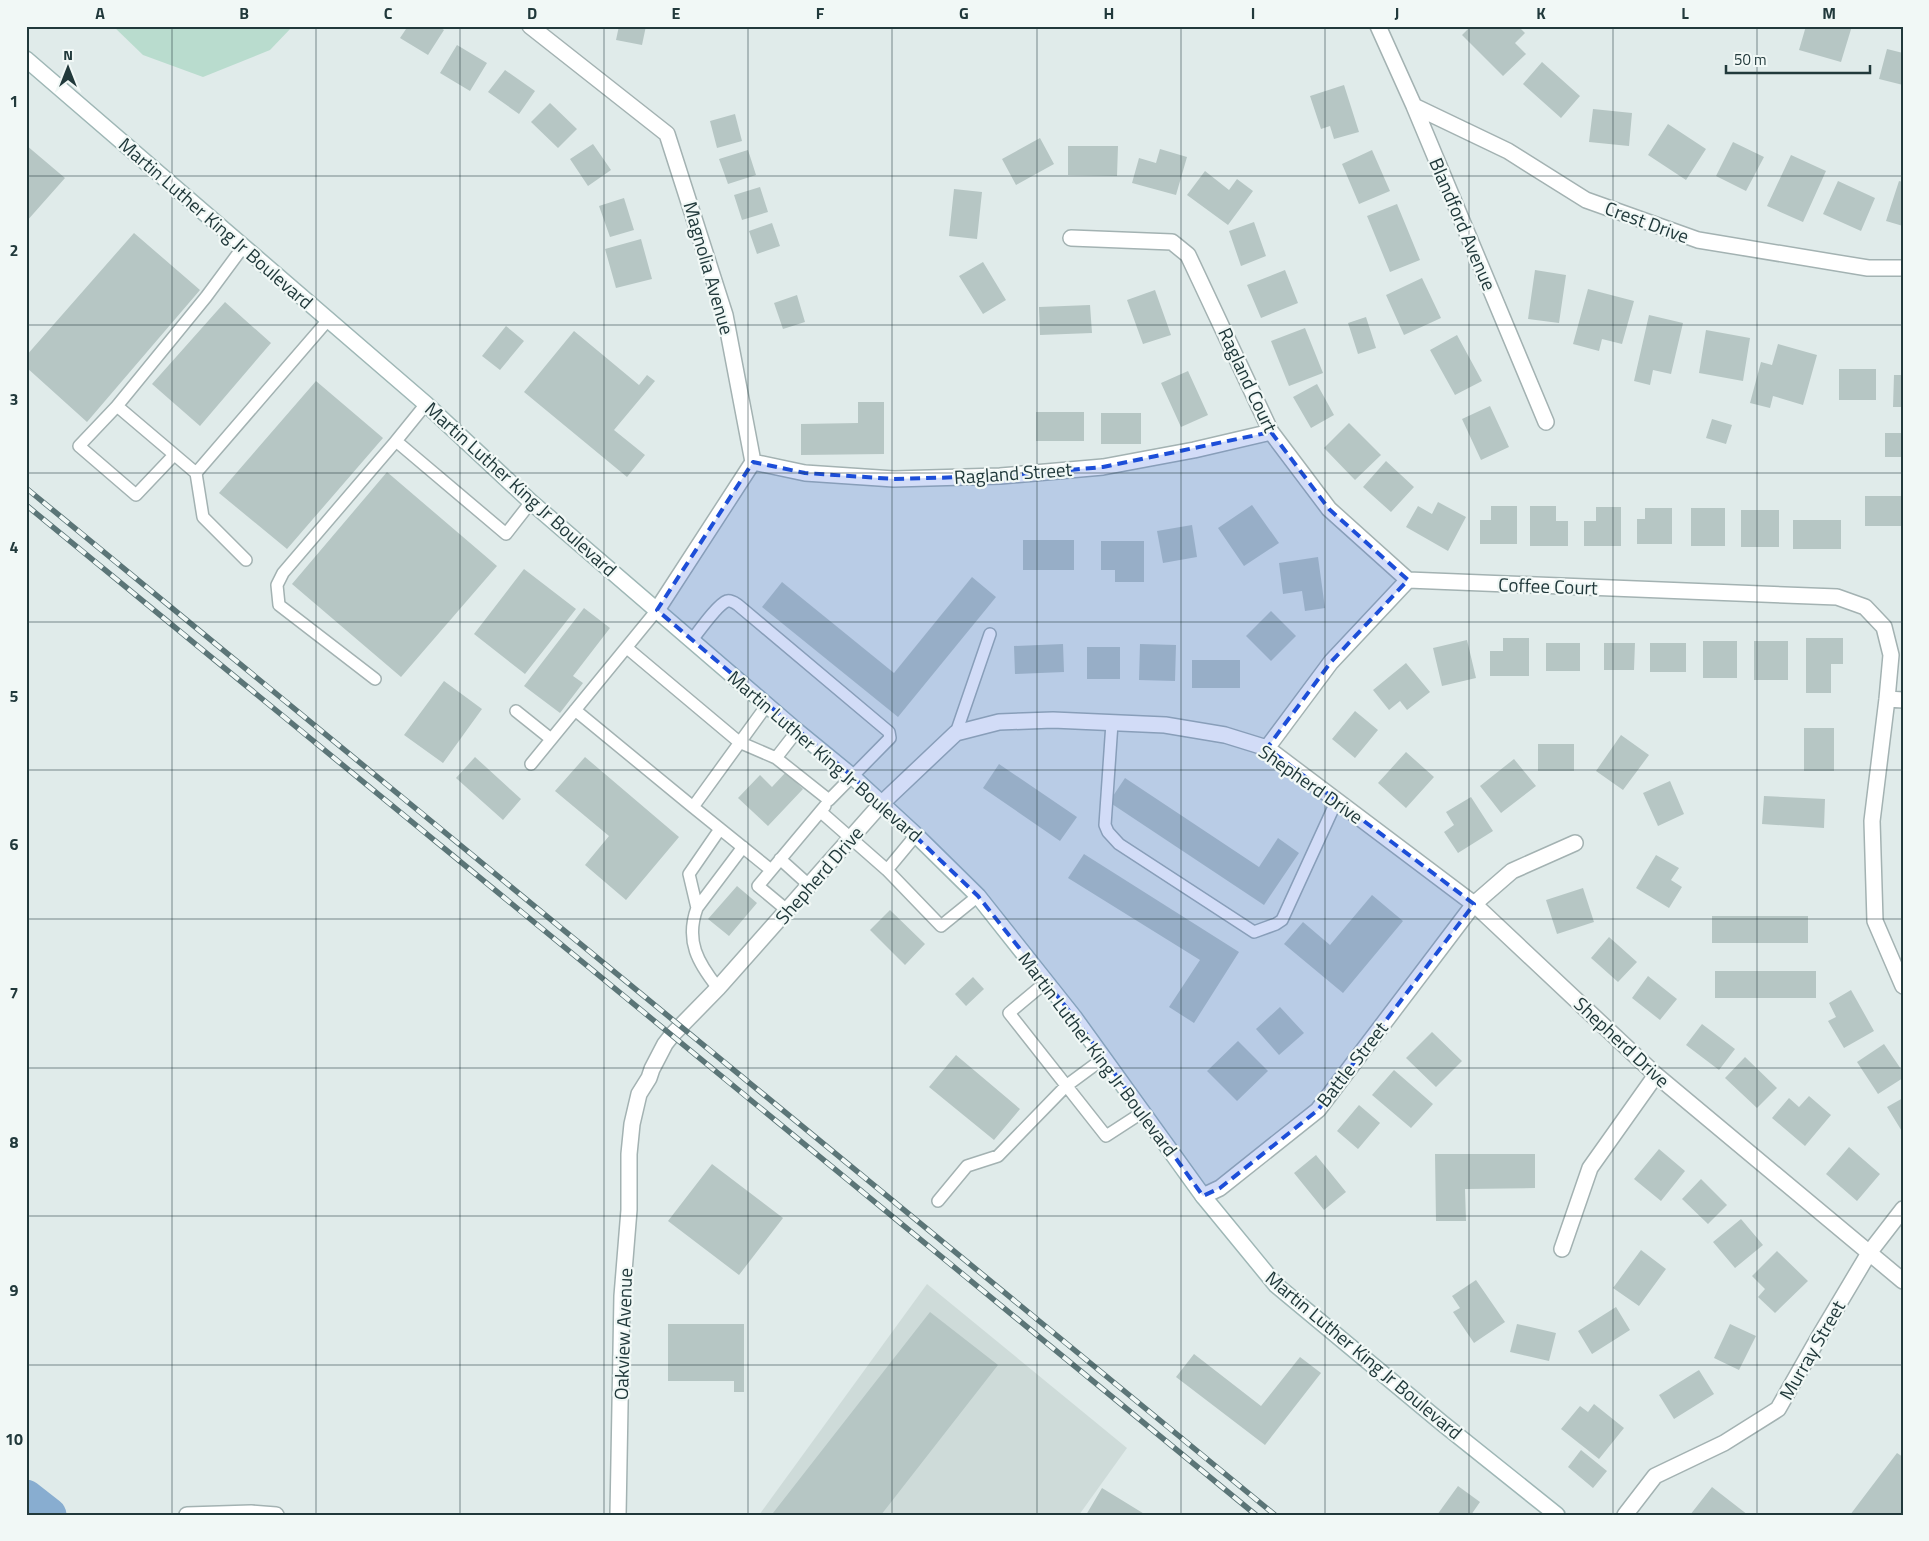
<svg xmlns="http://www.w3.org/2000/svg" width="1929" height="1541" font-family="'Titillium Web',sans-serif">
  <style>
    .built { fill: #cedbd9 }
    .green { fill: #b9dcce }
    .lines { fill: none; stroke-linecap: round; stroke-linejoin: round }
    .river { stroke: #88add0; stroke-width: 35 }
    .building { fill: #b6c6c4 }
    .service-casing { stroke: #a3b2b2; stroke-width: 14 }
    .minor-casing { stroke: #a3b2b2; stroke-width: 18 }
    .tertiary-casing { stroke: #a3b2b2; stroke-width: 18 }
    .secondary-casing { stroke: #9fb7b6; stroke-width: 18 }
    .service { stroke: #fff; stroke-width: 11 }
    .minor { stroke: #fff; stroke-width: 15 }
    .tertiary { stroke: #fff; stroke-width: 15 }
    .secondary { stroke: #fff; stroke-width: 15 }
    .rail-casing { stroke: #5b7577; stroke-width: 5.5 }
    .rail { stroke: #f1f8f6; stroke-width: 4; stroke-dasharray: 11; stroke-linecap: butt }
    .marked { fill: #1d4ed8; fill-opacity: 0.2; stroke: #1d4ed8; stroke-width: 4; stroke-dasharray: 10 6; stroke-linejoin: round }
    .grid { fill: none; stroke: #21393b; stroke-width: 1; stroke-opacity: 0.55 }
    .labels { text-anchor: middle; stroke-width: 4.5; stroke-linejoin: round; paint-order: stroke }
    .street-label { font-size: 19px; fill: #21393b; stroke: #f1f8f6 }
    .neatline { fill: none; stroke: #21393b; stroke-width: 2 }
    .grid-label { font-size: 16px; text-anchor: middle; font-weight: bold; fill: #21393b }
  </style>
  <rect width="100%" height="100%" fill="#e0ebea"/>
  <path class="built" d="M927,1284l200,164 -48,67h-320z"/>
  <path class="green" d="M113,26h180l-23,24 -67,27 -60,-22z"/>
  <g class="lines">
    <path class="river" d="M26,1497l23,18"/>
  </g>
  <path class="building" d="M408,26h30l6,4 -16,25 -28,-17z
    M619,26h27l-4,19 -26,-5z
    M1471,26h47l7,7 -10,10 11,11 -23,22 -41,-41z
    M1806,26h46l-11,36 -42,-12z
    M457,45l30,18 -17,28 -30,-18z
    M1887,49l16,4v32l-24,-6z
    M1542,62l38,34 -19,22 -38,-34z
    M505,70l30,21 -16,23 -31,-22z
    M1344,85l15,47 -25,7 -4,-13 -9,3 -11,-33z
    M550,103l27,26 -19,19 -27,-26z
    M1593,109l39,4 -3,33 -40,-4z
    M735,114l7,27 -25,7 -7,-27z
    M1668,124l38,25 -20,31 -38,-25z
    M1040,138l14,26 -38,21 -14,-26z
    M1733,142l31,15 -18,34 -30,-15z
    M593,144l18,26 -23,16 -18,-27z
    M26,145l39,33 -39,44z
    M1068,146h50l-1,30 -49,-1z
    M1160,149l27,8 -11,38 -44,-12 7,-25 17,5z
    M748,150l8,25 -28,9 -9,-25z
    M1372,150l18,41 -31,13 -17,-40z
    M1791,155l35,16 -23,51 -36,-16z
    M1205,171l24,19 8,-11 16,12 -25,34 -41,-30z
    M1838,181l37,17 -14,33 -38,-17z
    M1899,181l4,1v44l-17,-5z
    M760,187l8,25 -26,8 -8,-25z
    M954,189l28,3 -5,47 -28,-3z
    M624,198l10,32 -24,7 -11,-31z
    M1397,204l23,56 -30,12 -23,-56z
    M1254,222l12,34 -25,10 -12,-35z
    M772,223l8,23 -23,8 -8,-23z
    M134,233l66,57 -113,132 -61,-55v-11z
    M641,239l11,40 -36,9 -11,-39z
    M983,262l23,38 -23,14 -24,-38z
    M1285,270l13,33 -37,15 -14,-33z
    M1535,270l31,5 -7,48 -31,-4z
    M1422,278l19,40 -37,17 -18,-40z
    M1588,289l46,12 -12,43 -20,-5 -3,12 -26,-7z
    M1155,290l16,45 -28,9 -16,-44z
    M797,295l8,27 -22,7 -9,-26z
    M225,302l46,41 -71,83 -48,-42z
    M1090,305l2,28 -52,2 -1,-28z
    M1649,315l34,8 -12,51 -18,-4 -3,15 -16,-4z
    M1366,317l10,31 -18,6 -10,-31z
    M506,326l18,15 -24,29 -18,-14z
    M1305,328l18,45 -34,13 -18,-45z
    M1706,330l44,8 -7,43 -44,-8z
    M574,331l65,54 8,-10 8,6 -41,49 31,25 -18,22 -103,-85z
    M1457,335l25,46 -27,14 -25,-45z
    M1778,344l39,11 -14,50 -30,-9 -3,12 -20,-5 11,-41 11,3z
    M1839,369h37v31h-37z
    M1188,371l20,44 -27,12 -20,-44z
    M1894,375h9v32h-10z
    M316,381l67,57 -96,111 -68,-56z
    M1317,384l17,31 -23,13 -18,-31z
    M858,402h26v52l-83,1v-31l57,-1z
    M1490,406l19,41 -28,13 -19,-41z
    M1036,412h48v29h-48z
    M1101,413h40v31h-40z
    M1712,419l20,6 -6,19 -20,-6z
    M1349,423l32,32 -26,25 -31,-32z
    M1885,433h18v24h-18z
    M1386,461l28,26 -23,25 -28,-25z
    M387,472l110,94 -96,111 -109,-93z
    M1865,496h38v30h-38z
    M1438,502l28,15 -18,34 -42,-24 12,-21 14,8z
    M1252,505l27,38 -35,23 -26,-38z
    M1491,506h26v38h-37v-24h11z
    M1530,506h26v15h12v25h-38z
    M1596,507h25v39h-37v-25h12z
    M1645,508h27v36h-35v-25h8z
    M1691,508h34v38h-34z
    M1741,510h38v37h-38z
    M1793,520h48v29h-48z
    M1192,525l5,32 -34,6 -6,-32z
    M1023,540h51v30h-51z
    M1101,541h43v41h-29v-12h-14z
    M1318,557l7,51 -20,3 -3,-20 -19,3 -4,-31z
    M524,569l52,40 -51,65 -51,-40z
    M972,577l24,20 -98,120 -136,-110 20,-25 112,91z
    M584,608l26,20 -37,48 10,7 -23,30 -36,-27z
    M1271,611l25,25 -25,25 -25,-25z
    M1503,638h26v38h-39v-25h13z
    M1806,638h37v26h-12v29h-25z
    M1467,640l9,38 -34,8 -9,-38z
    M1703,641h34v37h-34z
    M1754,641h34v39h-34z
    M1546,643h34v28h-34z
    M1604,643h31l-1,27h-30z
    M1650,643h36v29h-36z
    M1063,644l1,28 -49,2 -1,-28z
    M1140,644l36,1 -1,36 -36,-1z
    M1087,647h33v32h-33z
    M1192,660h48v28h-48z
    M1406,663l24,29 -23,18 -7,-9 -11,9 -16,-20z
    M444,681l38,28 -39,54 -39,-28z
    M1355,711l23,19 -23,28 -23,-19z
    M1804,728h30v43h-30z
    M1621,735l28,20 -26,35 -27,-19z
    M1538,744h36v27h-36z
    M1406,752l28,25 -28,31 -28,-25z
    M475,757l46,42 -18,21 -47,-42z
    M585,757l94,80 -53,63 -41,-35 24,-29 -54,-45z
    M1514,759l22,27 -35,27 -21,-27z
    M999,764l78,53 -17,24 -77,-53z
    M786,772l17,17 -35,37 -30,-28 22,-23 12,12z
    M1125,778l134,89 19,-29 21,15 -35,52 -155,-103z
    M1670,781l14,33 -26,12 -15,-33z
    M1764,796l61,3 -1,29 -62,-4z
    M1471,797l22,34 -35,22 -14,-21 10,-7 -8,-13z
    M1084,854l155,98 -45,71 -25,-16 31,-47 -132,-82z
    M1656,855l23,13 -8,12 11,7 -13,21 -33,-20z
    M737,886l20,17 -28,33 -21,-17z
    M1583,888l11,34 -37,12 -11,-34z
    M1372,895l31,26 -60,72 -59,-49 19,-22 27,23z
    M890,910l35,34 -20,21 -35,-35z
    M1712,916h96v27h-96z
    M1609,937l28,25 -19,20 -27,-24z
    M1715,971h101v27h-101z
    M1648,976l29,23 -17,21 -28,-22z
    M973,977l11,12 -18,17 -11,-12z
    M1851,990l23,41 -30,17 -16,-27 8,-4 -7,-14z
    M1280,1007l24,26 -25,22 -23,-26z
    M1702,1024l33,25 -16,21 -33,-25z
    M1432,1032l30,29 -26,26 -30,-29z
    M1238,1041l30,30 -31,30 -30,-30z
    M1884,1044l19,28v6l-25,16 -21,-32z
    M956,1055l64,54 -26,31 -65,-53z
    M1745,1057l32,31 -20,20 -32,-30z
    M1394,1070l39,34 -22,24 -39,-33z
    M1809,1096l22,19 -26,31 -33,-28 17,-20 10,9z
    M1903,1098v35l-16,-26z
    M1359,1105l21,18 -22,26 -21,-18z
    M1849,1147l31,27 -23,27 -31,-27z
    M1659,1149l26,22 -24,30 -27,-22z
    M1435,1154h100v34l-70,1 1,32h-30z
    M1316,1155l30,37 -22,18 -30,-37z
    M712,1164l71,54 -44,57 -71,-54z
    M1701,1179l26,26 -19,19 -26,-25z
    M1741,1219l22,26 -28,23 -22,-26z
    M1641,1250l25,19 -27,37 -26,-18z
    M1777,1251l31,30 -33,32 -17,-16 7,-8 -13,-13z
    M1476,1280l29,42 -31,21 -21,-31 7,-4 -8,-12z
    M1616,1307l14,23 -38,24 -14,-23z
    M930,1312l68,53 -117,150h-106l-2,-2z
    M668,1324h76v68h-10v-11h-66z
    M1517,1324l39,9 -7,28 -39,-9z
    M1730,1324l26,12 -17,34 -25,-12z
    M1194,1354l67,52 39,-49 21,16 -56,72 -89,-68z
    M1699,1370l15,24 -40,25 -15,-24z
    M1594,1404l30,24 -25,31 -38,-30 19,-23 8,6z
    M1581,1450l26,21 -14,17 -25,-21z
    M1897,1453l6,4v58h-53z
    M1458,1486l22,16 -9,13h-34z
    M1712,1487l36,28h-58z
    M1102,1488l44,27h-60z"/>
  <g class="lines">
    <g class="service-casing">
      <path id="service" d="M243,247l-37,50 -89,109 79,67 7,44 43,43
        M426,404l-30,37 110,93 25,-32
        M117,406l-38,40 57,49 38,-40
        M196,473l132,-153
        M692,640c7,-9 26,-36 35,-39 4,-1 8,2 11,4l151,127 1,6 -61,62 -53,-42 21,-27
        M627,648l112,94 37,16
        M375,679l-96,-74 -2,-20 6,-12 113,-132
        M575,710l118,97 74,-102
        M516,711l35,28
        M1112,723l-7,102 3,7 11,12 135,88 22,-8 6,-4 55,-120
        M956,733l34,-99
        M531,764l126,-154
        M693,807l78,63
        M821,812l66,58 54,56 37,-30
        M780,859l30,27
        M887,870l29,-35
        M697,908l-8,-34 31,-45
        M788,911l-30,-25 67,-80
        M1046,982l-37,31 97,123 37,-24
        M718,988c-20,-25 -33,-47 -21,-80l46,-61
        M938,1201l29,-35 31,-10 68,-70 38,-28"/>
    </g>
    <g class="minor-casing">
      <path id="minor" d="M530,26l137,108 58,181 28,147 -96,148
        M1378,26l36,80 132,316
        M1414,106l94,45 78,49 112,40 170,28h35
        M1071,238l101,4 16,13 83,177 58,77 79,71
        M753,462l52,11 89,6 106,-3 103,-9 91,-17 77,-18
        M1887,699l16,1
        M1267,748l64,-86 77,-82 429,17 28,10 19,20 7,28 -4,44 -15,122 3,100 28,65
        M1203,1196l17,-8 98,-78 156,-206 38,-33 63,-28
        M1562,1249l28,-81 66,-93
        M618,1515l4,-219 7,-86v-56l3,-30 7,-30 10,-16 3,-9 13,-25 7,-9 46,-47 163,-184 75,-71 43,-11 54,-2 112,5 60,10 42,13 207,156 182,171 247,206
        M1625,1515l30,-39 69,-33 54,-34 41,-72 50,-84 34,-44"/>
    </g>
    <g class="tertiary-casing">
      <path id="tertiary" d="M187,1515l64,-2 25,2"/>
    </g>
    <g class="secondary-casing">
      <path id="secondary" d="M26,59l400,345 105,98 266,229 55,45 64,59 62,61 96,121 129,179 73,89 166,138 115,92"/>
    </g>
    <use href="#service" class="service"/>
    <use href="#minor" class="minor"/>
    <use href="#tertiary" class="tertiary"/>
    <use href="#secondary" class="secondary"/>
    <g class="rail-casing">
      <path id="rail" d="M26,488l1249,1027
        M26,505l1230,1010"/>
    </g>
    <use href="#rail" class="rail"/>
  </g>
  <path class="marked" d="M1271,432l58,77 79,71 -77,82 -64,86 207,156 -156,206 -98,78 -17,8 -129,-179 -96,-121 -126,-120 -195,-166 96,-148 52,11 89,6 106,-3 103,-9z"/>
  <path class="grid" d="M172,26v1489M316,26v1489M460,26v1489M604,26v1489M748,26v1489M892,26v1489M1037,26v1489M1181,26v1489M1325,26v1489M1469,26v1489M1613,26v1489M1757,26v1489M26,176h1877M26,325h1877M26,473h1877M26,622h1877M26,770h1877M26,919h1877M26,1068h1877M26,1216h1877M26,1365h1877"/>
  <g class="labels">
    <g class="street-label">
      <text transform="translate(1647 222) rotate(20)" y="7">Crest Drive</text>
      <text transform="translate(216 223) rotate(41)" y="7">Martin Luther King Jr Boulevard</text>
      <text transform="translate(1463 224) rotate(67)" y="7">Blandford Avenue</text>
      <text transform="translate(709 268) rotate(74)" y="7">Magnolia Avenue</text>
      <text transform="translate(1248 380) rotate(65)" y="7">Ragland Court</text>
      <text transform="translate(1013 473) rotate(-4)" y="7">Ragland Street</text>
      <text transform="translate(521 489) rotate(42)" y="7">Martin Luther King Jr Boulevard</text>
      <text transform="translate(1548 586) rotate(2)" y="7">Coffee Court</text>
      <text transform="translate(825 756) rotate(41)" y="7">Martin Luther King Jr Boulevard</text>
      <text transform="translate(1311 784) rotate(35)" y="7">Shepherd Drive</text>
      <text transform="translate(819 875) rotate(-49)" y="7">Shepherd Drive</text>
      <text transform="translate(1622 1042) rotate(43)" y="7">Shepherd Drive</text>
      <text transform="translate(1098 1054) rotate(53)" y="7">Martin Luther King Jr Boulevard</text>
      <text transform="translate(1352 1064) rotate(-52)" y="7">Battle Street</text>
      <text transform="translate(623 1334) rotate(-88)" y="7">Oakview Avenue</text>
      <text transform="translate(1812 1350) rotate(-60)" y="7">Murray Street</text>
      <text transform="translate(1364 1355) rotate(40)" y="7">Martin Luther King Jr Boulevard</text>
    </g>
  </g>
  <rect width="1929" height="1541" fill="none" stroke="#f1f8f6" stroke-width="55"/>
  <g transform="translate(68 68)" stroke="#f1f8f6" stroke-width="4" paint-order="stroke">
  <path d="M0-4L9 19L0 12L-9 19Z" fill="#21393b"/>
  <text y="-8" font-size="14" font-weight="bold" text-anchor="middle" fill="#21393b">N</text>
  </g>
  <path d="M1726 65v8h144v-8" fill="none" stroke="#21393b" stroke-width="2.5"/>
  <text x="1734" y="65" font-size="15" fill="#21393b" stroke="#f1f8f6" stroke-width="4" paint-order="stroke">50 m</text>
  <rect x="28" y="28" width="1874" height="1486" class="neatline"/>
  <g class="grid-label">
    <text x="100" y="19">A</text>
    <text x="244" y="19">B</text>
    <text x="388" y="19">C</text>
    <text x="532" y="19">D</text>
    <text x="676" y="19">E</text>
    <text x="820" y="19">F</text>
    <text x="964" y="19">G</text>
    <text x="1109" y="19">H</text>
    <text x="1253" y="19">I</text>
    <text x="1397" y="19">J</text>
    <text x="1541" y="19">K</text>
    <text x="1685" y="19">L</text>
    <text x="1829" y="19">M</text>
    <text x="14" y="107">1</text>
    <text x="14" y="256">2</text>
    <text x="14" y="405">3</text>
    <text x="14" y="553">4</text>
    <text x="14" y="702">5</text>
    <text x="14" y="850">6</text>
    <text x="14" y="999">7</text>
    <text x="14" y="1148">8</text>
    <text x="14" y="1296">9</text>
    <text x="14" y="1445">10</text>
  </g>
</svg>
